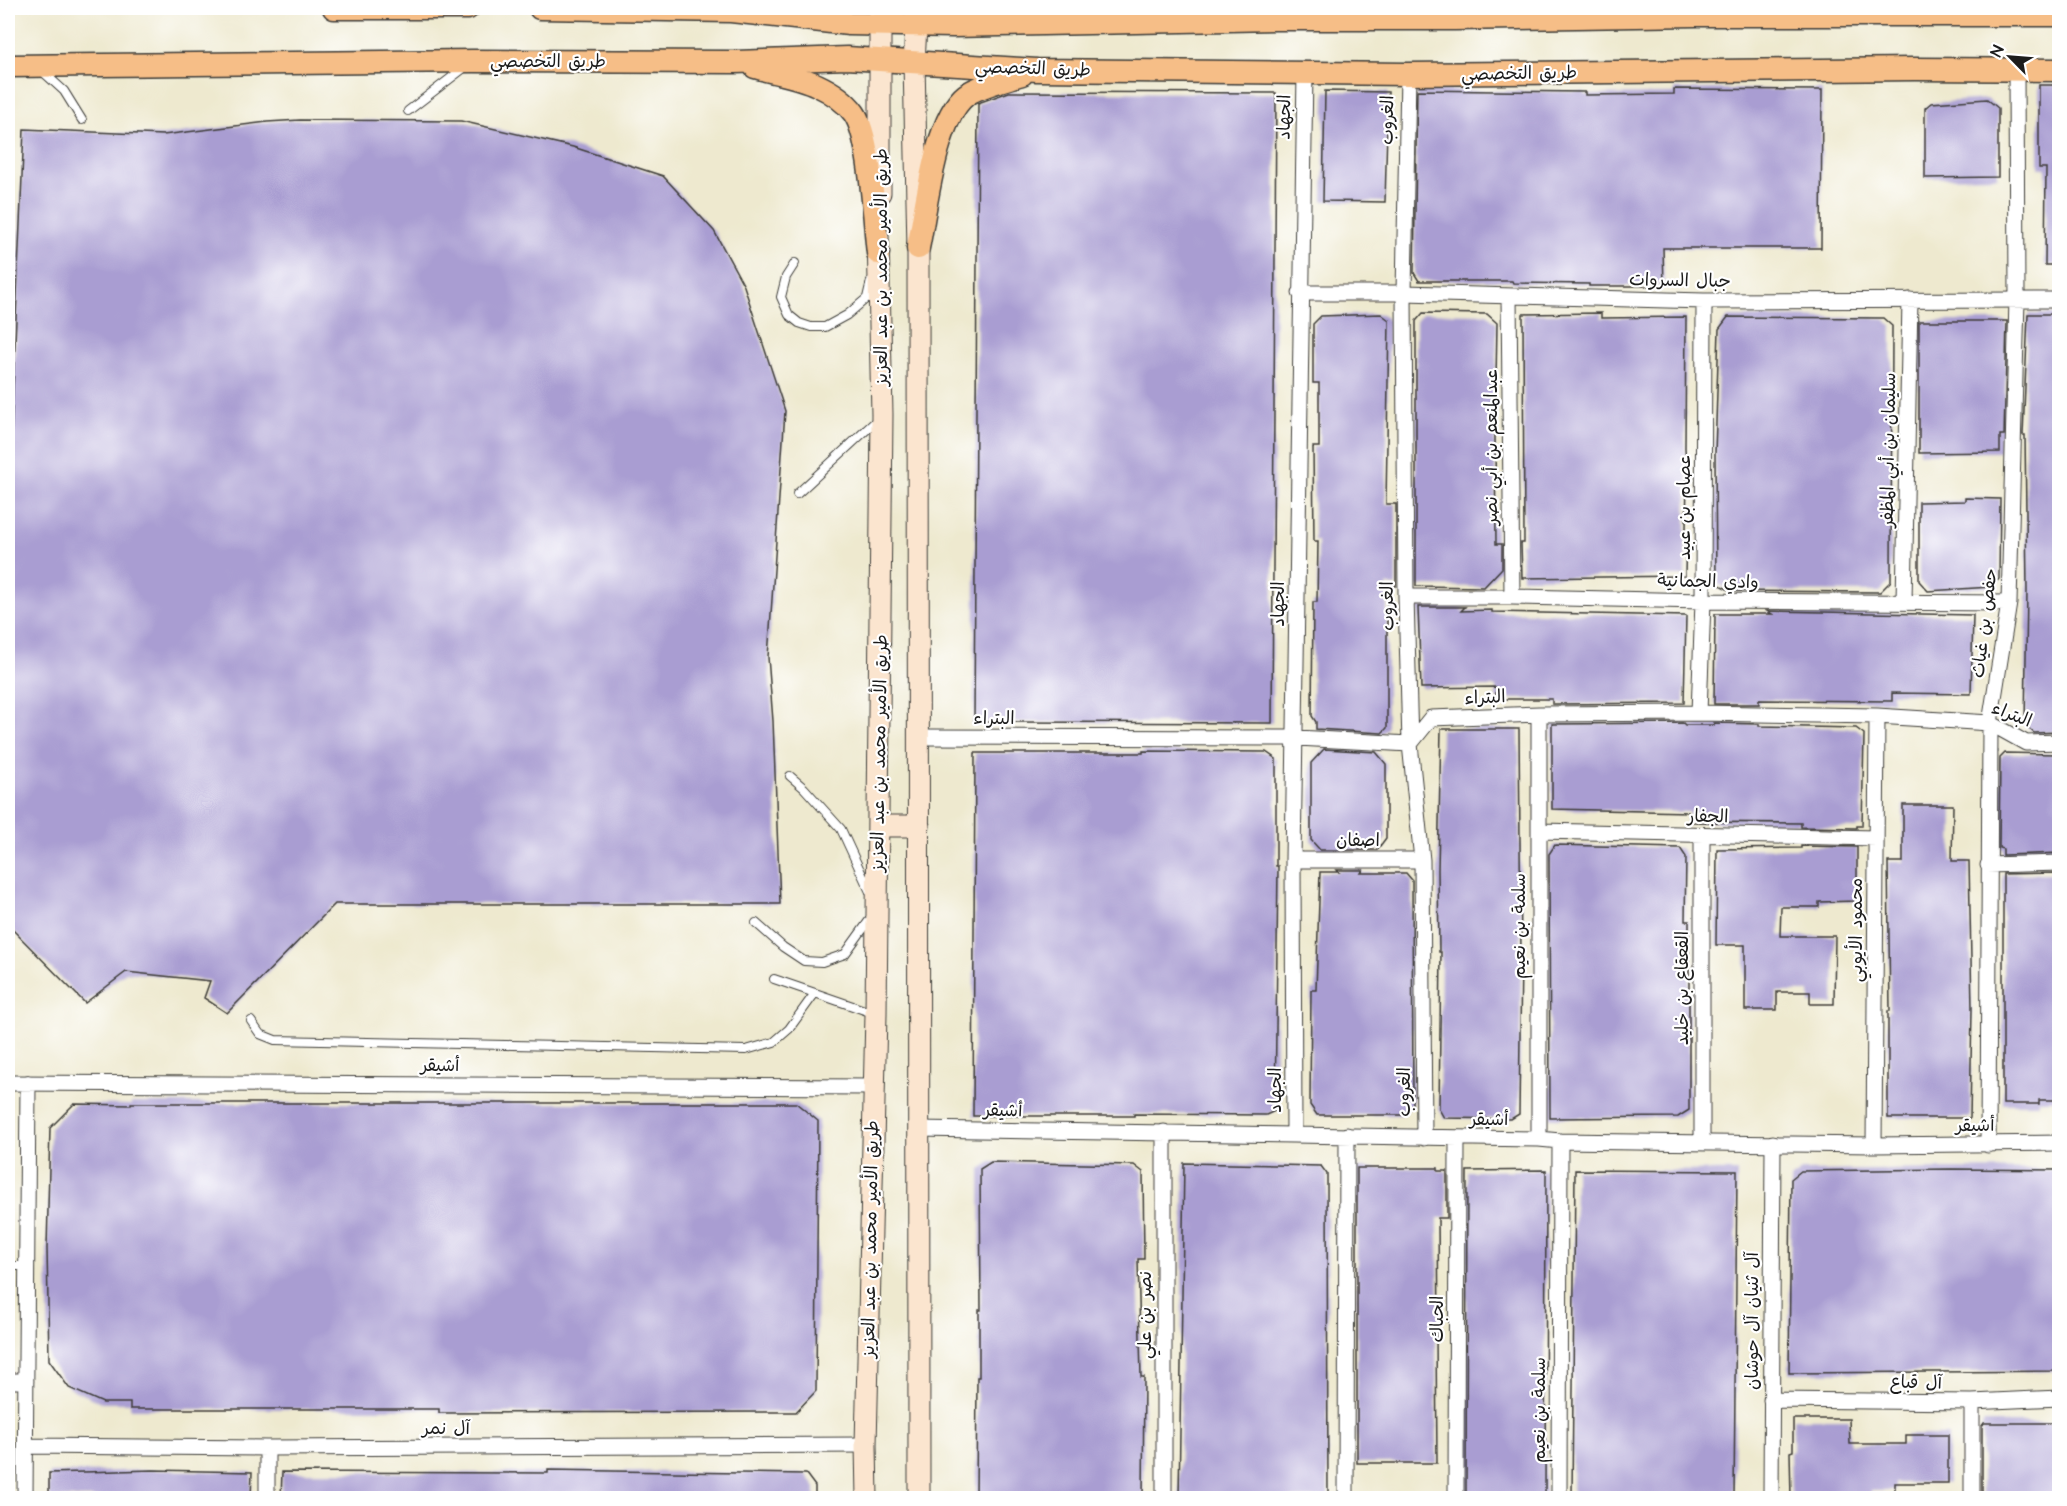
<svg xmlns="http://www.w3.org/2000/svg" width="2067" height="1506" font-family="'Architects Daughter','Playpen Sans Arabic',sans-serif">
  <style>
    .building { fill: #a99dd2 }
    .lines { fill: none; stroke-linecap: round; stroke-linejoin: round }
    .lane-casing { stroke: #3c3b37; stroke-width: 10 }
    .street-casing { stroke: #3c3b37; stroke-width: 17 }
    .secondary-casing { stroke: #3c3b37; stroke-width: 23 }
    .primary-casing { stroke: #3c3b37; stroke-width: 25 }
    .lane { stroke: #fff; stroke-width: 8 }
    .street { stroke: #fff; stroke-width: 15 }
    .secondary { stroke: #fbe5cf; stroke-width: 21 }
    .primary { stroke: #f6be87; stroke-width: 22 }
    .labels { text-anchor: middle; stroke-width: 4.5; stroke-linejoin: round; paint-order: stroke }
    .street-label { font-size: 18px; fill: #1c1c1c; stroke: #fff }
  </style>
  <rect width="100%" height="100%" fill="#fff"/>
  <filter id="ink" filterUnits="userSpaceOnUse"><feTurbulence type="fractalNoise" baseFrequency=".0167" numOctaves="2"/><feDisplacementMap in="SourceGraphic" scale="12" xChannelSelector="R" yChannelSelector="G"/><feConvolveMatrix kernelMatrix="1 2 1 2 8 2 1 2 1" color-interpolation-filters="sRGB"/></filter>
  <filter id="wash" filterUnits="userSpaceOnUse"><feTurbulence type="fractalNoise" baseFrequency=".008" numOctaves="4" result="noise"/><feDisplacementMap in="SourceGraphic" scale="24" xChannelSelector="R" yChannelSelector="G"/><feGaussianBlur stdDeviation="1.35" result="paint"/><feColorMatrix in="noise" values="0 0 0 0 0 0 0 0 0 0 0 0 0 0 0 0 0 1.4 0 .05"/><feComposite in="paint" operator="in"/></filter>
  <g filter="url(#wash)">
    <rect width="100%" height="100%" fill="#eee9cf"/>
    <g id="blocks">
      <path class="building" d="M2039,85h21v180h-15l1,-97h-7z
        M1674,89l148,1 -1,158h-158l1,38h-75v-2l-76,-1 -1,-2h-93l-5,-8 3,-183 168,2v3l89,-1z
        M1325,91l63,1 -3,110 -62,-1z
        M1009,92l267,1 -4,630 -298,-1 4,-619z
        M1987,99l11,9v69l-73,1v-70l6,-5z
        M300,120l161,1 112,26 90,29 51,55 30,55 41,125 -17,246 5,64 7,183h-445l-108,109 -23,-15 6,-17 -84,-9 -41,31 -77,-78v-416l16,-380 139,6 104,-13z
        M1423,313l64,1 10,9 -2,115 1,106h6v24l-18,19 -68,-1v-265z
        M1601,313v5l85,-1 -1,131 2,32 -2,96 -163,2 -1,-35h3l-1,-229z
        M1381,314l8,6 -3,184h10v82h-9v142l-5,5 -66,-4v-7l-4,-6 1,-114h4l1,-61h-4l-1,-94h6v-64h-6v-59l8,-8z
        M2028,314h32v418l-26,1 -9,-8 2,-135 -2,-155h-2z
        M1728,317l155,1 9,8 -1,255 -11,11 -149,-1 -15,-8 -1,-129 4,-125z
        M1919,321h88l-3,114h-4v17l-81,1z
        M1965,498l35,1 -1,80 -8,8 -63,4 -9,-10v-79l46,-1z
        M1418,607h47l-4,4 31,-1v2l194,4 -2,87 -132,1v-5h-56v-12l-75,1z
        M1767,611l206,4 -2,79 -79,-1v8l-133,-1v4h-45l1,-90h57z
        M1683,723l2,2h29v-2l45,1v2l97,2 8,6 -2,92h-5v2l-56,-1v-4l-112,-1v-10l-137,-3v-85z
        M1441,729h78l2,229 -2,156 -8,5 -67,-1 -5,-9 2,-157h-2l-1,-82z
        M1324,749l52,3 10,12v74l-9,12h-57l-9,-10v-77z
        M1143,751l123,1 10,7v107h2l-3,245 -9,4 -132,-1v2h-161l2,-363h168z
        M2055,752h5v101l-57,2v-6l-4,-1 1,-90 5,-5 52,1z
        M1903,805h50l-1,56h17l3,148 -2,109h-82v-107h2l-2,-149h15z
        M1555,845l125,3 6,9 -1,64h4v189l-11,7 -128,1 -1,-264z
        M1801,846l56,1v54l-38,1v5h-38l-1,29h55l-1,68h-24v-12h-33v18h-32v-65h-29l1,-96 84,-1z
        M1337,870h26l-2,3h45l6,7 1,224 -11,11h-85l-7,-10 1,-115h5l4,-118h19z
        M2060,873v227h-21v4h-36v-230z
        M131,1103h665l22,18 -2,270 -20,21 -357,1v-4h-309v-6h-27l-34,-15 -20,-28 -2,-112 3,-120 24,-24 57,1z
        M991,1162l143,3 9,7 1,87h-6l3,118h3l-1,121h-167l1,-121h2v-67h2l-1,-141z
        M1184,1163l137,3 6,8 1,324h-149z
        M1357,1168h81v3h9v47h-9l1,114h-3l1,131h-80z
        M1951,1169l109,1v201l-271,2 2,-194 10,-8z
        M1546,1170l-1,328h-79l1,-327z
        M1575,1170l162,1 -3,327h-162z
        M1793,1419h56l1,25h56v-9h42v48h-53v8h-24v7h-80l-1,-46 3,-1z
        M1984,1423h76v75h-78v-72z
        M153,1470l99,2 -1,26h-202v-25z
        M548,1470l258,4 9,12v12h-534l1,-26 266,1z"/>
    </g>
  </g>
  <g filter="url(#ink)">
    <use href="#blocks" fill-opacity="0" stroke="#3c3b37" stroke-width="1.5"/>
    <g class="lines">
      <g class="lane-casing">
        <path id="lane" d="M41,70l23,21 18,29
          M408,111l56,-43
          M795,263l-9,14 -5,20 8,18 10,8 12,4h14l22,-12 20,-17 4,-17
          M797,494l80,-74
          M790,776l14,12 37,41 30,65
          M756,923l27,24 21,14 18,1 23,-8 26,-36
          M774,979l41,14
          M251,1021l9,13 15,6 471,10 28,-8 15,-13 26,-36 58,20
          M8,1266h18"/>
      </g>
      <g class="street-casing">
        <path id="street" d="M1408,74l-4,219 2,304 4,147 12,116 2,278
          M1300,293h104l300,8 356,-1
          M1509,296l3,301
          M1406,597h106l191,4 306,2
          M1904,601l6,-301
          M1699,713l4,-112 1,-300
          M1539,714v425
          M919,737l378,1 113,6
          M1410,744l21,-26 108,-4 160,-1 178,3 113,7 36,20 34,-1
          M1539,831l337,7
          M1293,860h129
          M1988,865l72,-2
          M8,1083l865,4
          M918,1129l621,10 21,2 314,4 186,-2
          M1164,1132v366
          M1294,1135l-1,-275 12,-787
          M1702,1142v-307
          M1874,1145l3,-429
          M1988,1145l2,-422 19,-120 8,-304 -1,-229
          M8,1381h18
          M1771,1400l201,2 88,-4
          M26,1446l241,2 599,-3
          M25,1498l3,-415
          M267,1498v-50
          M1346,1498l1,-363
          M1456,1498l1,-359
          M1559,1498l1,-357
          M1771,1498l2,-355
          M1972,1498v-96"/>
      </g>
      <g class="secondary-casing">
        <path id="secondary" d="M917,8l-3,55 4,185 1,1250
          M880,193v-185
          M878,826h41
          M867,1498l-1,-53 10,-431 6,-600 -4,-178"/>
      </g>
      <g class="primary-casing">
        <path id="primary" d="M334,8h134
          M540,8l191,3 118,13 104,2 322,-7h180l241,-4h364
          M990,8l36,6
          M8,66l465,-5 263,1 111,-4 190,12 371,4 507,-5 145,1
          M755,67c20,6 43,9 62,18 13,6 28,16 37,28 17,24 20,108 24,140
          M918,248c8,-38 17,-129 48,-153 12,-9 41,-16 56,-21"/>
      </g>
      <use href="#lane" class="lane"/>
      <use href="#street" class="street"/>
      <use href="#secondary" class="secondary"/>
      <use href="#primary" class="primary"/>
    </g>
  </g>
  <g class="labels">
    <g class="street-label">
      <text x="548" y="67">طريق التخصصي</text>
      <text transform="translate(1033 68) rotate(2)" y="6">طريق التخصصي</text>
      <text transform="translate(1519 73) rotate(-1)" y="6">طريق التخصصي</text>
      <text transform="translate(1284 117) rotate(-89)" y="6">الجهاد</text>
      <text transform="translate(1387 120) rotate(-89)" y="6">الغروب</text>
      <text transform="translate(881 267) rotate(-90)" y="6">طريق الأمير محمد بن عبد العزيز</text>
      <text transform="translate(1680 280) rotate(1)" y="6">جبال السروات</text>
      <text transform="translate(1491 447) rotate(-90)" y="6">عبدالمنعم بن أبي نصر</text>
      <text transform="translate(1888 450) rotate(-89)" y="6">سليمان بن أبي المظفر</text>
      <text transform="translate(1684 507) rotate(-90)" y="6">عصام بن عبيد</text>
      <text transform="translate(1708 581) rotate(1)" y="6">وادي الجمانية</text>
      <text transform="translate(1278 604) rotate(-90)" y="6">الجهاد</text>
      <text transform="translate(1387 606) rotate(-91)" y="6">الغروب</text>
      <text transform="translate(1984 623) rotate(-83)" y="6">حفص بن غياث</text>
      <text transform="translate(1485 697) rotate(-3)" y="6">البتراء</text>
      <text transform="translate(2012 714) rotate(21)" y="6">البتراء</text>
      <text x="994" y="724">البتراء</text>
      <text transform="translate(879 753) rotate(-89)" y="6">طريق الأمير محمد بن عبد العزيز</text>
      <text transform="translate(1708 816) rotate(1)" y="6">الجفار</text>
      <text x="1358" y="846">اصفان</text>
      <text transform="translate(1519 926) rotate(-90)" y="6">سلمة بن نعيم</text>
      <text transform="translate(1856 930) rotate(-90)" y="6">محمود الأيوبي</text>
      <text transform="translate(1682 988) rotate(-90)" y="6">القعقاع بن خليد</text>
      <text x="440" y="1071">أشيقر</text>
      <text transform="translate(1275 1090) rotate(-90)" y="6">الجهاد</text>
      <text transform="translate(1404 1092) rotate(-90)" y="6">الغروب</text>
      <text transform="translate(1003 1110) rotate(1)" y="6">أشيقر</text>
      <text x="1489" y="1125">أشيقر</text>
      <text transform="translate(1975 1125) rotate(-1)" y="6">أشيقر</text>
      <text transform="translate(870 1239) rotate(-89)" y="6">طريق الأمير محمد بن عبد العزيز</text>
      <text transform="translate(1145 1315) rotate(-90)" y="6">نصر بن علي</text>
      <text transform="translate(1437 1319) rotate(-90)" y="6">الحباك</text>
      <text transform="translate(1752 1321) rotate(-90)" y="6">آل ثنيان آل حوشان</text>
      <text transform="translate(1916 1382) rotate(1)" y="6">آل قباع</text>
      <text transform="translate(1539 1410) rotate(-90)" y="6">سلمة بن نعيم</text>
      <text x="446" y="1434">آل نمر</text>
    </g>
  </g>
  <rect width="2067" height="1506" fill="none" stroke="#fff" stroke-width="30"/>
  <g transform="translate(2010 57) rotate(295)" stroke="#ffffff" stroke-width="4.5" paint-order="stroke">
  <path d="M0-4.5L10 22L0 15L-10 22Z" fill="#1c1c1c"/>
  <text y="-9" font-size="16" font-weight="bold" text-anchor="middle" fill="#1c1c1c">N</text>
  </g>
</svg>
